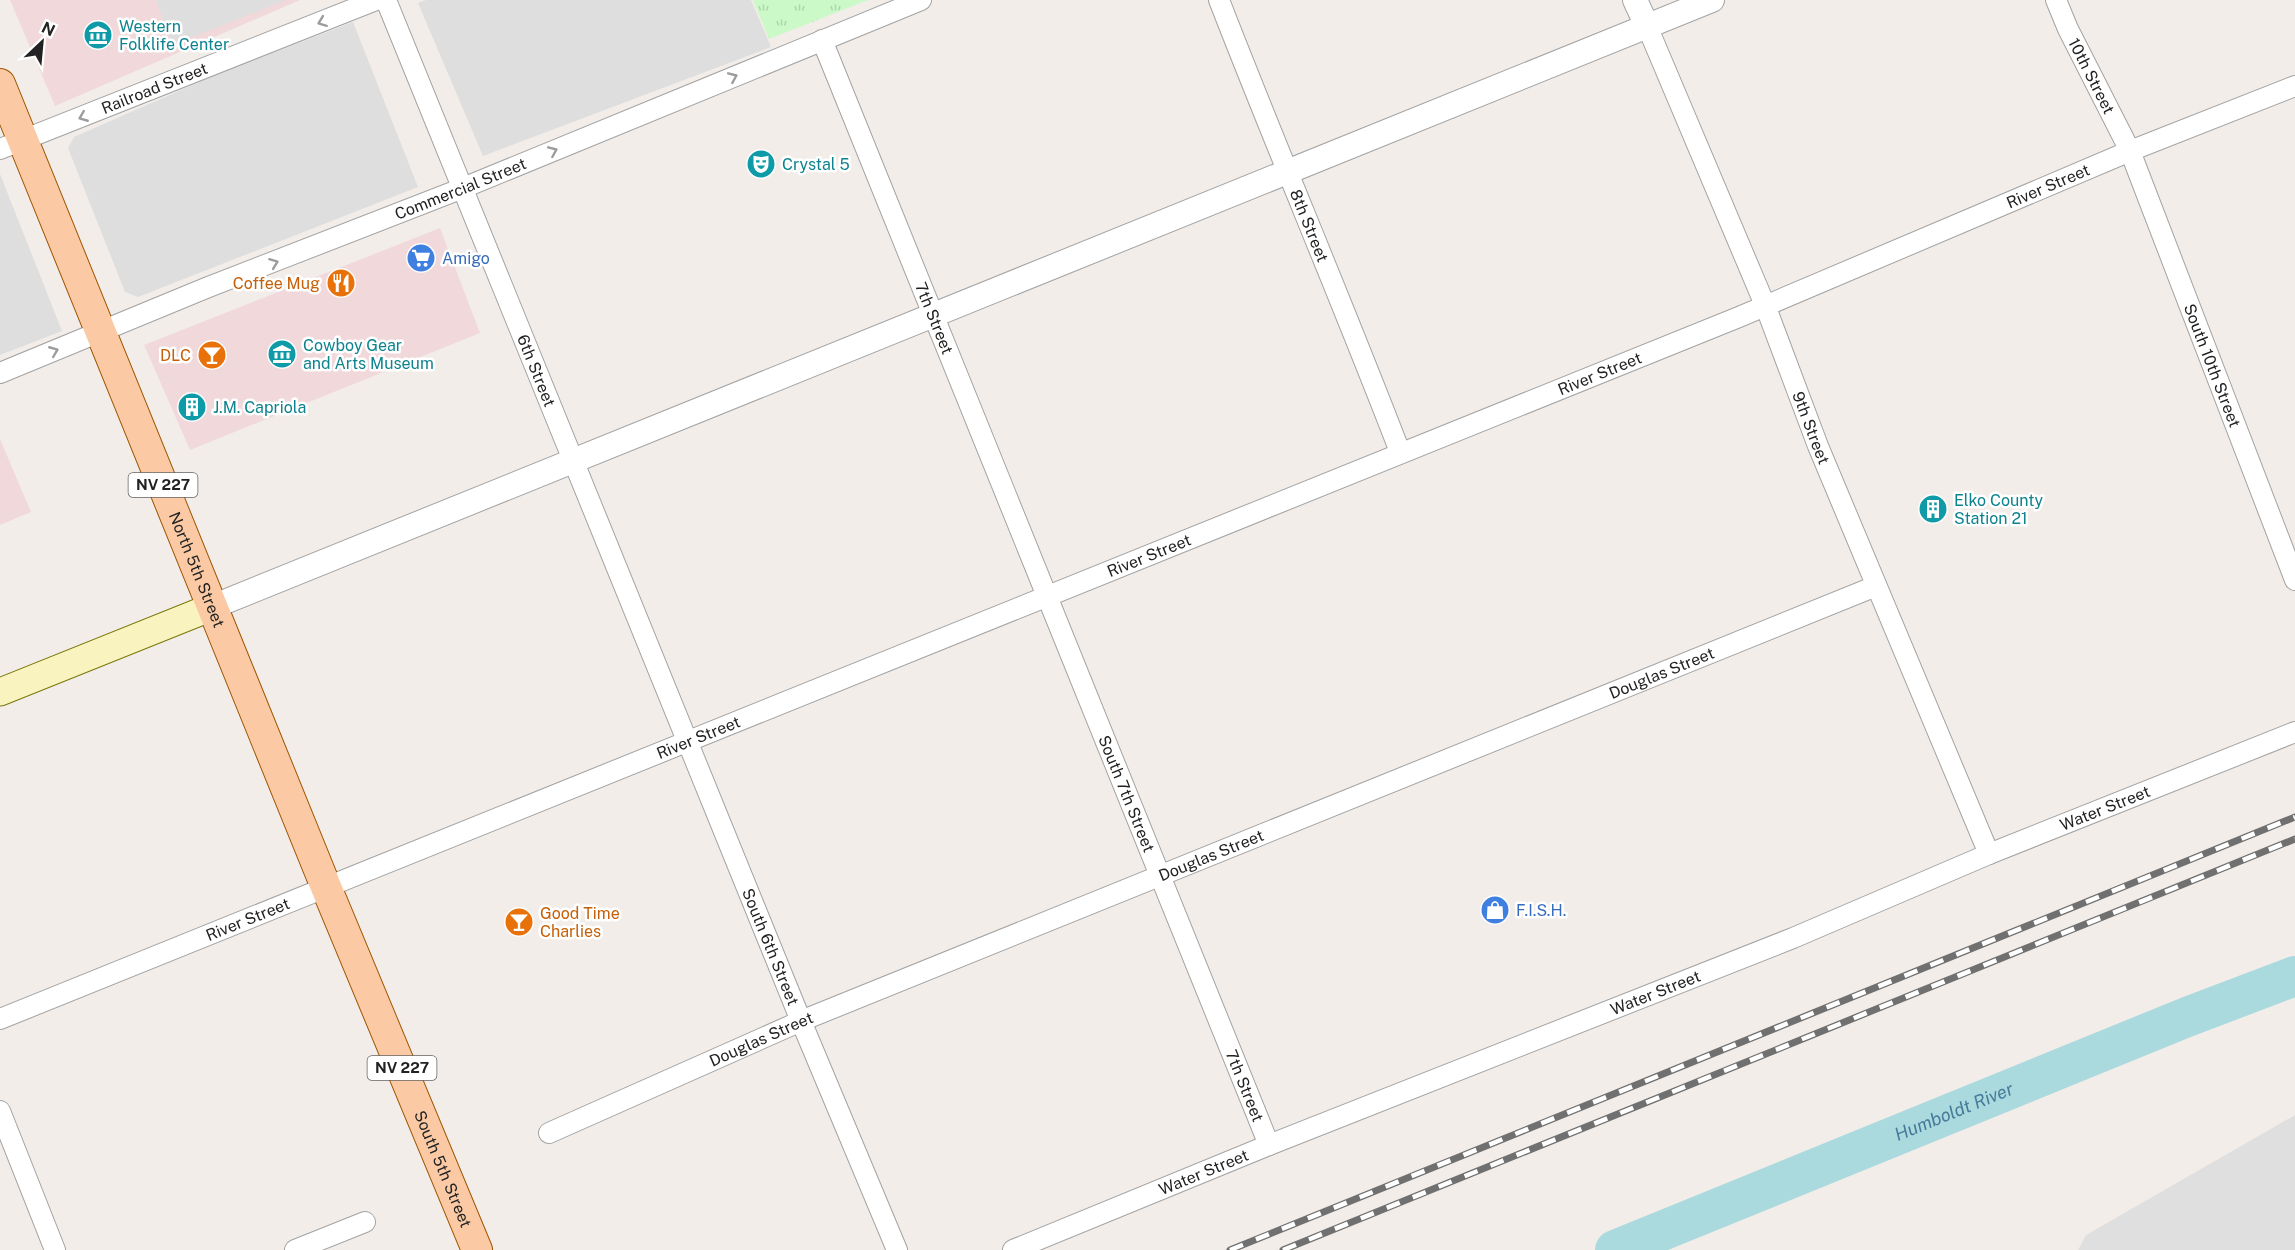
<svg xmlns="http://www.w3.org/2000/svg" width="2295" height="1250" font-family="'Public Sans',sans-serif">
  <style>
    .residential { fill: #e0dfdf }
    .commercial { fill: #f1d9db }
    .park { fill: url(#park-tufts) }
    .parking { fill: #dedede }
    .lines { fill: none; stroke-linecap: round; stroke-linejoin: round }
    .river { stroke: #aad9de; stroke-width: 40 }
    .minor-casing { stroke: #a3a3a3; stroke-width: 22 }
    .tertiary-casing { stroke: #a3a3a3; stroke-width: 26 }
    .secondary-casing { stroke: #7b7707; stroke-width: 29 }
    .primary-casing { stroke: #9d5502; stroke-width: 32 }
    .minor { stroke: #fff; stroke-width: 20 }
    .tertiary { stroke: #fff; stroke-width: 24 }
    .secondary { stroke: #f9f4bf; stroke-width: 27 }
    .primary { stroke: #fbcaa4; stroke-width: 30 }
    .rail-casing { stroke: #707070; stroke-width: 7 }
    .rail { stroke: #fff; stroke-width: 4.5; stroke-dasharray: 14; stroke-linecap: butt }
    .oneway { stroke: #9c9c9c }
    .labels { text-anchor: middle; stroke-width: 5; stroke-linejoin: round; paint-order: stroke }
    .shield { fill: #fff; stroke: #646464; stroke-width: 1.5 }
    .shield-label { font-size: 15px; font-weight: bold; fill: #222 }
    .culture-label { font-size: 16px; fill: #0d838f; stroke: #fff; text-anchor: start }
    .street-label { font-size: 16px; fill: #222; stroke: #fff }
    .shop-label { font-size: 16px; fill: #366cbe; stroke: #fff; text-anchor: start }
    .food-label { font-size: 16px; fill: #c56008; stroke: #fff; text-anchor: end }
    .water-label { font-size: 18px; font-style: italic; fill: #457a99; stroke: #fff }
  </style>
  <defs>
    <pattern id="park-tufts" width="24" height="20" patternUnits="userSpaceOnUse" patternTransform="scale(1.5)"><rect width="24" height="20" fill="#cbf9c8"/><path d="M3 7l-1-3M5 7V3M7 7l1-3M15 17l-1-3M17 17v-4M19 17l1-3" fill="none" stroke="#aed5ac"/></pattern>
  </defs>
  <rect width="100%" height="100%" fill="#f2ede9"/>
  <path class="residential" d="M2295,1115v135h-217l8,-15z"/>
  <path class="commercial" d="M10,0h290l-245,106z
    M440,228l40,105 -290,117 -46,-105z
    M0,439l31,73 -31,13z"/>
  <path class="park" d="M753,0h115l-99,39z"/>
  <path class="parking" d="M156,0h130l-114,45z
    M426,0h325l20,47 -288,109 -65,-153z
    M353,22l65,165 -280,110 -13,-5 -57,-144 6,-11 139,-61z
    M0,174l62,157 -62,24z"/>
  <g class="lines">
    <path class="river" id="s1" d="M1615,1250l572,-233 108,-41"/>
    <g class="minor-casing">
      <g id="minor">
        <path id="s2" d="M386,0l415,1021 96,229"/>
        <path id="s3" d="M1219,0c59,152 123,301 181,452"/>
        <path id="s4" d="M2056,0l12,29 62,122 165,429"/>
        <path id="s5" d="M1647,26l118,279 53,141 171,408"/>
        <path id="s6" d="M822,40l447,1105"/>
        <path id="s7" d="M0,149l376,-149"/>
        <path id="s8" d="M0,373l206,-85 257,-100 458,-188"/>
        <path id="s9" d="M0,1019l1739,-702 391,-166 165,-65"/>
        <path d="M0,1111l55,139"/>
        <path id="s10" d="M549,1133l252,-112 1075,-435"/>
        <path d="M295,1250l70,-28"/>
        <path id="s11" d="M1013,1250l256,-105 524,-207 196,-84 306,-122"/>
      </g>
    </g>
    <g class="tertiary-casing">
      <path id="tertiary" d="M1635,0l12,26
        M212,607l1500,-607"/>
    </g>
    <g class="secondary-casing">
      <path id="secondary" d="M0,692l212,-85"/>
    </g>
    <g class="primary-casing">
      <g id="primary">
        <path id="s12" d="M0,84l326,803 151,363"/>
      </g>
    </g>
    <use href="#minor" class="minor"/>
    <use href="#tertiary" class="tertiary"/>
    <use href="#secondary" class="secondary"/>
    <use href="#primary" class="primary"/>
    <g class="rail-casing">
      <path id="rail" d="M1230,1250l1065,-433
        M1283,1250l1012,-411"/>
    </g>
    <use href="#rail" class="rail"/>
  </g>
  <defs><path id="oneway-chevron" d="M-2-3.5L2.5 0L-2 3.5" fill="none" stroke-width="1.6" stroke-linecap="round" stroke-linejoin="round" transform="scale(1.5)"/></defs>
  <g class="oneway">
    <use href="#oneway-chevron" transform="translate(322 22) rotate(159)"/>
    <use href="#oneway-chevron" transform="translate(733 77) rotate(-23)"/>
    <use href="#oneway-chevron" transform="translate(83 117) rotate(158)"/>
    <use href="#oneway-chevron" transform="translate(553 151) rotate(-23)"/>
    <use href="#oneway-chevron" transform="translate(274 263) rotate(-21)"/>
    <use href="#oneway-chevron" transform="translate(54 351) rotate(-22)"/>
  </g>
  <defs>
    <g id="museum-disc" transform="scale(1.5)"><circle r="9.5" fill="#0f9aa8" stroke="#fff"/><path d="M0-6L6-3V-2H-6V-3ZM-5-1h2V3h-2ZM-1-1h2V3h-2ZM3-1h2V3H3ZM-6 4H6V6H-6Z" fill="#fff"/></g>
    <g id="theatre-disc" transform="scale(1.5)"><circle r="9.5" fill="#0f9aa8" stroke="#fff"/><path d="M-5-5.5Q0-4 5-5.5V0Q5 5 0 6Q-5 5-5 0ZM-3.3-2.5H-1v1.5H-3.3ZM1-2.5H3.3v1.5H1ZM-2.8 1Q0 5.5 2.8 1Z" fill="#fff"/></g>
    <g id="supermarket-disc" transform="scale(1.5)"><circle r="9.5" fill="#3f7fe0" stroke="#fff"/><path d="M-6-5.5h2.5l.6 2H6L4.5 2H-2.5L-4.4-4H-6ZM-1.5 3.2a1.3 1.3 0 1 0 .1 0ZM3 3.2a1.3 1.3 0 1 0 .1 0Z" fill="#fff"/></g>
    <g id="restaurant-disc" transform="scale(1.5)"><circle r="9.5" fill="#e8710a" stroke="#fff"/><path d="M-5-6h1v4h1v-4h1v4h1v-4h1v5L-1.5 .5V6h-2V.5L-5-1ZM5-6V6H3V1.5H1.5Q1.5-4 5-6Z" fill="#fff"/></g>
    <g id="bar-disc" transform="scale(1.5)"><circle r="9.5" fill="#e8710a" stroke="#fff"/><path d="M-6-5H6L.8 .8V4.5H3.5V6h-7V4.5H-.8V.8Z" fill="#fff"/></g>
    <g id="building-disc" transform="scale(1.5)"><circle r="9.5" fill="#0f9aa8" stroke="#fff"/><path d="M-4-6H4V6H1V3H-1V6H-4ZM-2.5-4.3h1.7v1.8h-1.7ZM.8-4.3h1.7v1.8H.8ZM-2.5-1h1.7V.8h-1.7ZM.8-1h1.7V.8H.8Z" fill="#fff"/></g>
    <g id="shop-disc" transform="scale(1.5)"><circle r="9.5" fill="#3f7fe0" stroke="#fff"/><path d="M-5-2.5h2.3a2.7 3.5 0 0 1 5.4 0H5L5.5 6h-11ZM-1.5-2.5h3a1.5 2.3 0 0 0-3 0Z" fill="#fff"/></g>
  </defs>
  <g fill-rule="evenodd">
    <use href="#museum-disc" x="98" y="35"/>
    <use href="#theatre-disc" x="761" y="164"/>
    <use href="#supermarket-disc" x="421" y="258"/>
    <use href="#restaurant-disc" x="341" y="283"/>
    <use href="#museum-disc" x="282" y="354"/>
    <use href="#bar-disc" x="212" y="355"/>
    <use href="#building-disc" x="192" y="407"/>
    <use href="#building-disc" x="1933" y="509"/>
    <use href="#shop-disc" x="1495" y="910"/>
    <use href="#bar-disc" x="519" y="922"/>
  </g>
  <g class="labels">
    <g class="shield">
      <rect x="128.5" y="473" width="69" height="24" rx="4.5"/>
      <rect x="367.5" y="1056" width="69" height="24" rx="4.5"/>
    </g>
    <g class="shield-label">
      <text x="163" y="490">NV 227</text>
      <text x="402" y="1073">NV 227</text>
    </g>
    <g class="culture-label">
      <text x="119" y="32">Western<tspan x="119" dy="18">Folklife Center</tspan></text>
      <text x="782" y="170">Crystal 5</text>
      <text x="303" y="351">Cowboy Gear<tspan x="303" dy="18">and Arts Museum</tspan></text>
      <text x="213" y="413">J.M. Capriola</text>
      <text x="1954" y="506">Elko County<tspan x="1954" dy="18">Station 21</tspan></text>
    </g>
    <g class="street-label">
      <text dy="6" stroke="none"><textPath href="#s4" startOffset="84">10th Street</textPath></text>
      <text dy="6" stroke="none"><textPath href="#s7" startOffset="166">Railroad Street</textPath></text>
      <text dy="6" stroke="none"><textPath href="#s9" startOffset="2211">River Street</textPath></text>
      <text dy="6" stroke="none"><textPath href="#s8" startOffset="496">Commercial Street</textPath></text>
      <text dy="6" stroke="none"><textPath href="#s3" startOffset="243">8th Street</textPath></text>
      <text dy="6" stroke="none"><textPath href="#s6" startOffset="300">7th Street</textPath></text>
      <text dy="6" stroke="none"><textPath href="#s4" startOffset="398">South 10th Street</textPath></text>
      <text dy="6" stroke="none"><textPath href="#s2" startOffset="400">6th Street</textPath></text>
      <text dy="6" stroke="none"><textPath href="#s9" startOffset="1725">River Street</textPath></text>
      <text dy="6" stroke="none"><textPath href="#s5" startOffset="434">9th Street</textPath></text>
      <text dy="6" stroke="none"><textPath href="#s9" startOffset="1239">River Street</textPath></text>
      <text dy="6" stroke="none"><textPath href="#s12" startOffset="524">North 5th Street</textPath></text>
      <text dy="6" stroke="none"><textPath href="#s10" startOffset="1204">Douglas Street</textPath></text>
      <text dy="6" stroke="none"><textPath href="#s9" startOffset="753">River Street</textPath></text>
      <text dy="6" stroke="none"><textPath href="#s6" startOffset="813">South 7th Street</textPath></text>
      <text dy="6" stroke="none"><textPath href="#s11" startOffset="1178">Water Street</textPath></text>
      <text dy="6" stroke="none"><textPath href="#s10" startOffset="718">Douglas Street</textPath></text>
      <text dy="6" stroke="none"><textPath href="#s9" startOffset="267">River Street</textPath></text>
      <text dy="6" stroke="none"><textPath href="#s2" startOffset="1022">South 6th Street</textPath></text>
      <text dy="6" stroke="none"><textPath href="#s11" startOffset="692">Water Street</textPath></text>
      <text dy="6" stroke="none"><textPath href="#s10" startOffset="232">Douglas Street</textPath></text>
      <text dy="6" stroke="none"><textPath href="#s6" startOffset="1128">7th Street</textPath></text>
      <text dy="6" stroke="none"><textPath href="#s12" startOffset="1172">South 5th Street</textPath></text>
      <text dy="6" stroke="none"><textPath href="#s11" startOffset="206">Water Street</textPath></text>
    </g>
    <g class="shop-label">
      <text x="442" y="264">Amigo</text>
      <text x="1516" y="916">F.I.S.H.</text>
    </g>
    <g class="food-label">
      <text x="320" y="289">Coffee Mug</text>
      <text x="191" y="361">DLC</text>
      <text x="540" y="919" text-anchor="start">Good Time<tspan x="540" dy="18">Charlies</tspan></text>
    </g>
    <g class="water-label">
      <text dy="6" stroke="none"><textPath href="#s1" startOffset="366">Humboldt River</textPath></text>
    </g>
  </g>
  <g transform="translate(42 42) rotate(26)" stroke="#ffffff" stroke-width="4.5" paint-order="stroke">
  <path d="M0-4.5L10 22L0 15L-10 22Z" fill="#222222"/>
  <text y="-9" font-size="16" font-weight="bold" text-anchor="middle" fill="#222222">N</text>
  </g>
</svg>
